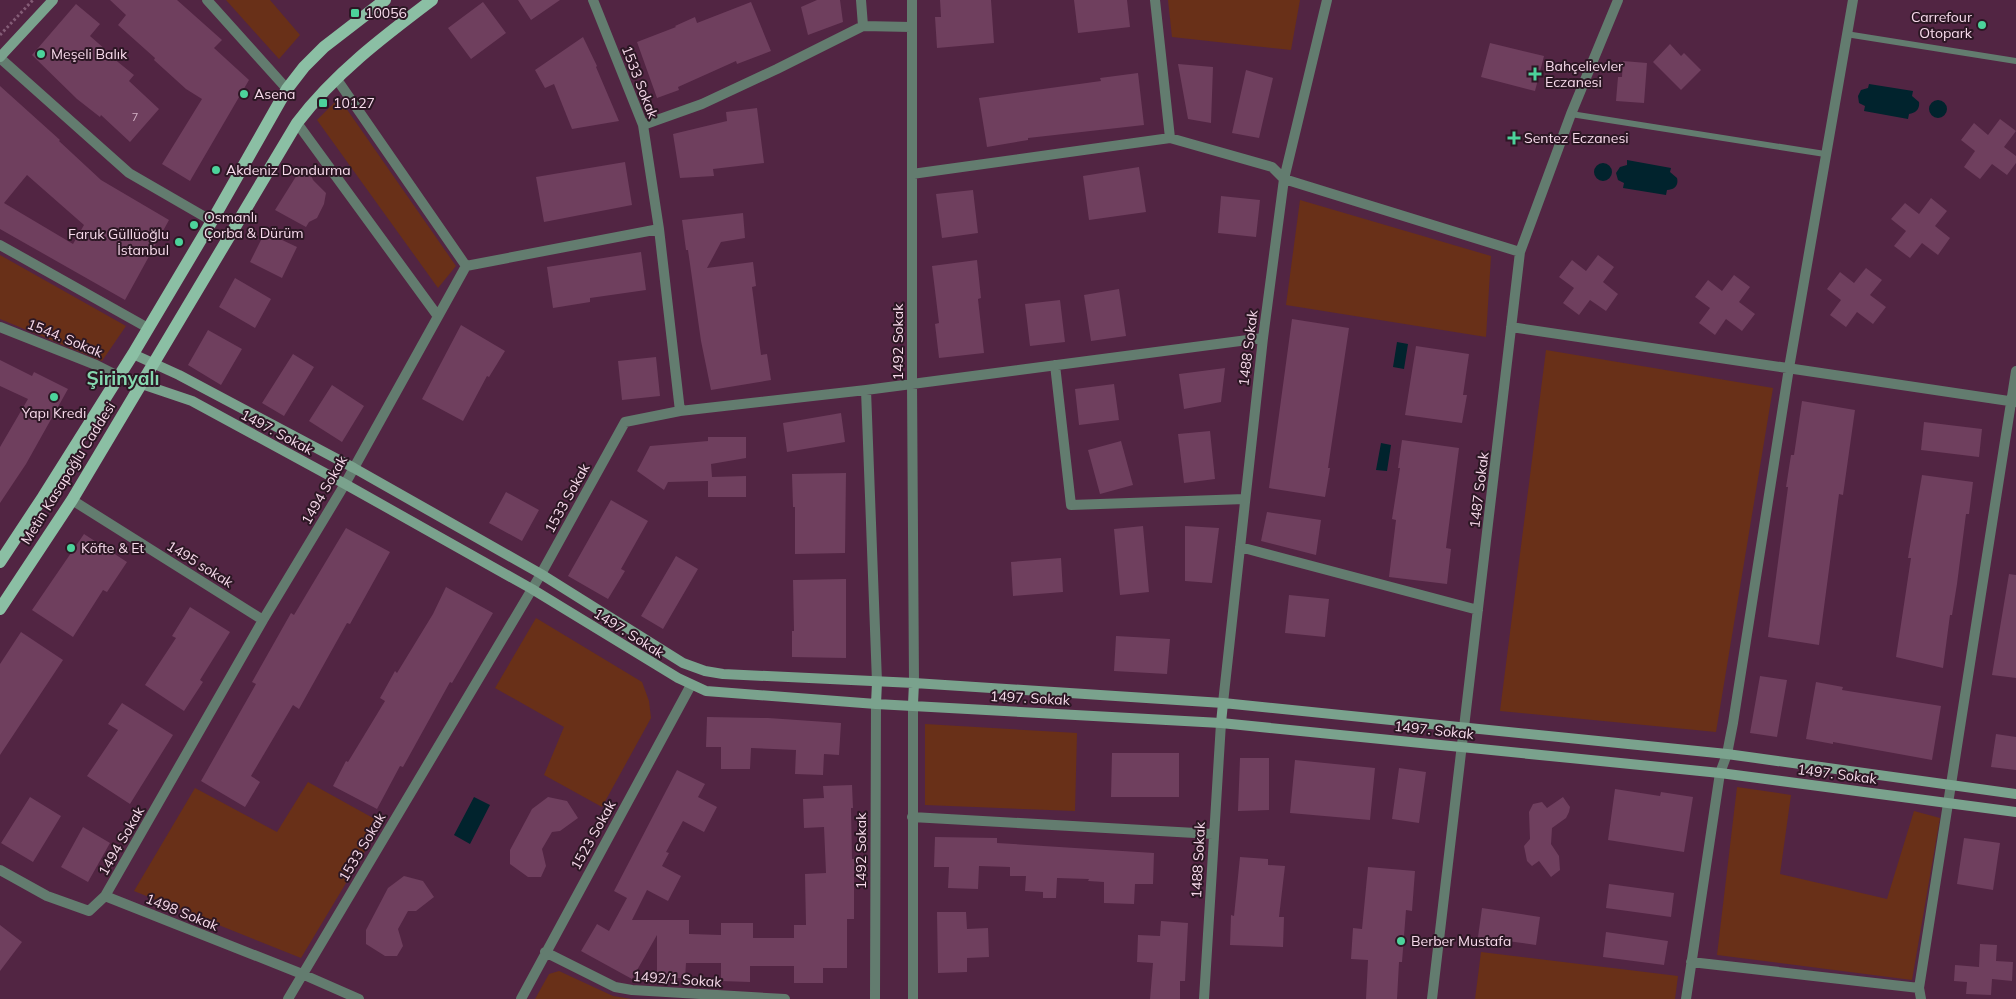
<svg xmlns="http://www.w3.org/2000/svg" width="2016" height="999" font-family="Mulish,sans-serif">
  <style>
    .green { fill: #693018 }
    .water { fill: #01232d }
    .building { fill: #6f3f5e; fill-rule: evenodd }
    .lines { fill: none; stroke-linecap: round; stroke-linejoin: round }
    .path { stroke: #845c76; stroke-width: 3; stroke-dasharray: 2.5 2.5; stroke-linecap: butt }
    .lane { stroke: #637c6f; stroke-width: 6 }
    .street { stroke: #637c6f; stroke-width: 10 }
    .secondary { stroke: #7aa28d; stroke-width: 10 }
    .primary { stroke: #8bbfa4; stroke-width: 12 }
    .poi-dot { fill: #4cd39b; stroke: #2c1724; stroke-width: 2 }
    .labels { text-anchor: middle; stroke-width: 4; stroke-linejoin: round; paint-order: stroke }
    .number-label { font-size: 11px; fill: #d6b4c8 }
    .poi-label { font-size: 14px; fill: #f8dbec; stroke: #2c1724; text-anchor: start }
    .street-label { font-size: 14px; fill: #f8dbec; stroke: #2c1724 }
    .district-label { font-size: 19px; font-weight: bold; fill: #85d8af; stroke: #2c1724 }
  </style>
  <rect width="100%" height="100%" fill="#522543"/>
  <path class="green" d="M226,0h44l30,35 -21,24z
    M1168,0h132l-9,50 -119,-13z
    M339,98l117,168 -18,22 -121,-168z
    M1300,200l191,56 -5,81 -200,-32z
    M0,255l126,71 -24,35 -102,-42z
    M1546,350l227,38 -57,344 -216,-21z
    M536,618l106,64 7,19 2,17 -49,89 -58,-32 20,-48 -69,-39z
    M925,724l152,9 -2,78 -150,-6z
    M308,782l74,41 -81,135 -167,-67 61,-103 82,44z
    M1737,787l54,8 -11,79 107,25 27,-88 26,7 -28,162 -195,-25z
    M1481,952l197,24 -3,23h-200z
    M559,971l54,25 19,3h-97l14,-25z"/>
  <path class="water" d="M1869,84l44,7 -1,5 7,6c1,7 -3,11 -10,12l-1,5 -44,-8 1,-5 -6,-3 -1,-7 3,-6 7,-2z
    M1929 109a9 9 0 1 1 18 0a9 9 0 1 1-18 0Z
    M1627,160l44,8 -1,4 7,6c2,8 -3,12 -10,12l-1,5 -43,-7 1,-5 -6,-3 -2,-7 4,-6 7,-2z
    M1594 172a9 9 0 1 1 18 0a9 9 0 1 1-18 0Z
    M1397,342l11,2 -4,25 -11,-2z
    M1381,443l10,2 -4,26 -11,-1z
    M474,797l16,8 -20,39 -16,-9z"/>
  <path class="building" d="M110,0h67l45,40 -8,8 35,32 -59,101 -28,-17 40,-65 -16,-10 -32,-29 1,-2 -37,-33 8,-10z
    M518,0h42l-29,20z
    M817,0h23l3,22 -35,13 -7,-28z
    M940,0h51l3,43 -57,5 -2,-31h6z
    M1074,0h53l3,27 -52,6z
    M483,2l23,31 -35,26 -23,-31z
    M751,2l20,49 -34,13 -1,-3 -58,26 1,3 -22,8 -20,-56 39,-15 -1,-1 20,-9 2,6z
    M76,4l24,20 -10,12 24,21 -1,1 21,17 -5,6 30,28 -29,33 -29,-27 -1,2 -23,-18 -45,-44z
    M583,37l14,29 -1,1 23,54 -47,8 -18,-45 -9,4 -10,-18z
    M1490,43l54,13 -9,35 -54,-14z
    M1670,44l11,12 3,-3 17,17 -20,20 -28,-28z
    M1623,61l24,2 -3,40 -28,-2 2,-24h4z
    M1178,64l35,3 -2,56 -23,-4z
    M1246,70l27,8 -14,60 -27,-5z
    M1138,73l6,52 -116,13v2l-41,7 -8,-49 122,-17 -1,-3z
    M0,86l60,54 -1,1 42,39 68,40 -44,80 -125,-71zM27,175l57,50 -11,19 -69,-41z
    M757,108l7,55 -51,6 1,7 -34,2 -7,-44 54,-13 -1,-9z
    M2000,119l16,12 -12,16 12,9v7l-9,12 -15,-11 -12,15 -16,-12 11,-16 -14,-11 13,-17 14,12z
    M625,162l7,43 -88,17 -8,-45z
    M1139,167l7,45 -57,8 -6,-44z
    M300,170l11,5 2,5 13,13 -2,11 -7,14 -8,4 -3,5 -31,-17z
    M973,190l5,43 -36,5 -6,-44z
    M1221,196l39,4 -4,37 -38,-4z
    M1931,198l16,13 -12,15 15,12 -12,17 -16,-12 -12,15 -16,-12 12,-15 -15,-12 14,-16 14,11z
    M743,213l2,25 -24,4 -14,26 46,-6 3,24 -4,1 9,68 6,-1 4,26 -60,10 -10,-49 -13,-91h-2l-4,-30z
    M265,232l32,15 -15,31 -32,-16z
    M641,252l5,38 -56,8v4l-37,6 -6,-41z
    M1598,255l16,12 -11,15 15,12 -12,17 -16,-11 -11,15 -16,-12 11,-15 -15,-11 13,-17 14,11z
    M977,260l4,38 -3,1 6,54 -45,5 -4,-34 4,-1 -7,-57z
    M1866,268l16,12 -12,15 16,12 -13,17 -16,-12 -11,15 -16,-12 11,-15 -14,-11 13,-17 14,11z
    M1734,275l16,12 -11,15 16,12 -13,17 -16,-12 -11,16 -16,-12 11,-15 -15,-11 13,-17 14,11z
    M235,278l36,21 -16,29 -36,-21z
    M1119,289l7,47 -35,5 -7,-46z
    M1060,300l5,42 -35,4 -5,-42z
    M1292,319l57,9 -21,140h2l-5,29 -56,-9z
    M461,325l44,26 -16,26 -2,-1 -24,45 -41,-22z
    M208,330l34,19 -21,36 -33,-20z
    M1416,346l53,8 -6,41h4l-5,28 -57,-8z
    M293,354l21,13 -30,49 -22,-13z
    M656,357l4,39 -38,4 -4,-39z
    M0,360l32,16 2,-4 34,17 -42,75 -26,39v-56l28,-48 -28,-13z
    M1225,368l-4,34 -37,7 -5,-35z
    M1114,384l5,36 -40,5 -4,-36z
    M332,385l32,21 -22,36 -33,-21z
    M1802,401l53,9 -12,85 -4,-1 -20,151 -51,-8 20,-150h-2l5,-32h3z
    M841,413l4,29 -58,10 -4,-29z
    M1924,422l58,7 -3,28 -58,-7z
    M1210,431l5,48 -31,4 -6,-49z
    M708,437h38v21l-35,6 1,13 34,-1v21h-38v-16l-40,1 -4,8 -27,-19 13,-25 58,-5z
    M1402,440l57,8 -13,100 5,1 -4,35 -58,-7 7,-57 -4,-1 8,-51h-2z
    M1121,441l12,44 -33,9 -12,-44z
    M846,473l-1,80 -50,1v-47h-2l-1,-33z
    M1922,475l51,7 -4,32h-3l-9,70 -5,31h-2l-7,53 -47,-11 15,-99h-3z
    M506,492l33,18 -17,31 -33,-18z
    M611,500l37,21 -27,48 4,2 -17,28 -40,-23z
    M1267,512l54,8 -5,35 -55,-14z
    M1143,526l6,66 -29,3 -6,-66z
    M1185,526l34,2 -7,55 -27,-2z
    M346,528l44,24 -40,72 -3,-1 -48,86 -6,-4 -42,71 9,6 -15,25 -44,-26 55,-97 -4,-2 39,-69 3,2z
    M84,534l43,28 -20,30 -4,-2 -30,47 -41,-27z
    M676,556l22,13 -35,60 -22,-13z
    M1061,558l2,34 -50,4 -2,-34z
    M2009,574l7,1v103l-24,-3z
    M846,579v79l-54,-1v-26h2l-1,-51z
    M446,587l47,26 -41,70 -2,-1 -47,85 -3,-1 -23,43 -44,-23 13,-25 2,1 37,-61 -5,-3 15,-27 2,2 36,-59z
    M1289,595l40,4 -4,38 -40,-4z
    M190,607l40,25 -30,48 3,2 -19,29 -39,-26 31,-47 -4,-2z
    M21,632l42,28 -63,95v-91z
    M1116,636l54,3 -3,35 -53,-3z
    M1760,676l27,4 -10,57 -27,-4z
    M1816,682l27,5 -1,3 99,16 -9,54 -99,-18v2l-27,-5z
    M122,703l51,32 -43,69 -43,-28 31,-46 -10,-6z
    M707,717l61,1 73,5 -2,32 -15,-1 -1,21 -28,-1 1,-24 -45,-2 -1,21h-29v-22h-15z
    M1996,734l20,3v33l-25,-3z
    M1112,753h67v44h-68z
    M1240,758h29v52l-31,1z
    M1295,760l80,8 -5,52 -80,-7z
    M1399,768l27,4 -7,51 -27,-4z
    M677,770l28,14 -7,13 19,10 -13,25 -21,-11 -17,31 3,1 -7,13 19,10 -13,25 -21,-11 -15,30h57v14l32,1v-12h32v15h41v-13h12l-1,-51 21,-1 -2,-46 -20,1 -1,-29 21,-1 -1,-12 29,-1 1,23h-2l1,51h2v60h-7v49h-24v15h-29v-17h-44v16l-29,-1v-18h-35l-1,15h-28v-43l-25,44 -51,-28 16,-27 12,7 18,-33 -13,-7z
    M1615,789l45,7 1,-4 32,5 -9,55 -76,-12z
    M30,797l31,19 -28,46 -32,-19z
    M548,797l19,4 11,17 -18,13 -8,1 -10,17 4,17 -5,11h-13l-18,-13v-14l22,-41z
    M1563,797l7,10 -1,5 -3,6 -14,10 -1,16 8,12 1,14 -9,7 -12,-16 -7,5 -5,-5 -3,-15 6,-7 -1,-27 4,-8 9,-2 5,6z
    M83,827l27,16 -22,39 -27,-15z
    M935,837l62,1v5l157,10 -1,31h-18l-1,20 -30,-1v-21l-16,-1 1,-2 -32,-1 -1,20h-13v-6l-18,-1 1,-15h-16v-9l-31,-1 -1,23 -30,-1 1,-21h-15z
    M1964,838l36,5 -7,47 -36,-6z
    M1240,857l28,2v6l17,1 -6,51h5l-1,30 -53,-2 1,-30 3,1z
    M1368,867l47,4 -3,40 -6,-1 -4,52h-3l-2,37h-31l2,-39 -17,-1 2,-31 9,1z
    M404,876l19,5 11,16 -18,14h-8l-10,18 5,17 -6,10h-12l-19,-12v-14l22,-42z
    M1609,884l65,9 -3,24 -65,-9z
    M1482,908l58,9 -4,28 -58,-8z
    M937,912h29l1,17 21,-1 1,29 -22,1v14l-29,1z
    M1161,921l27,2 -3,58h-5v18h-30l3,-36 -16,-1 1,-27 22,1z
    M0,925l22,17 -22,29z
    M1606,932l62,9 -4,24 -61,-8z
    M1980,944l17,1 -1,16 17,1 -1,19 -20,-2 -1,16 -25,-1 1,-12 -13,-1 1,-16 24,2z"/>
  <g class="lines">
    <path class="path" d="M0,35l33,-35"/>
    <path class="lane" d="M1846,34l170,27
      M1571,114l254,40"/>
    <path class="street" d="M207,0l80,89
      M861,0l2,26
      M912,0v384l2,299
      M1155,0l15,138
      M0,58l129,115 83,48
      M336,78l130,188
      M297,123l140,192
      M643,125l59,-21 75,-35 86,-43 48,1
      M912,174l258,-36 102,29 12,12 236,73
      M0,245l148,83
      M0,327l96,38 22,11
      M1511,327l505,75
      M1055,365l16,140 174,-6
      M866,390l11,292
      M680,411l186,-21 397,-52
      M72,500l191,120
      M1240,547l238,63
      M1223,703l40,-365 21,-159 43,-179
      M912,817l301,17
      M0,870l47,26 42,15 16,-15 197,78 57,25
      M105,896l158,-276 82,-136 121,-218 193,-37
      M545,952l70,35 17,3 153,9
      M1691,962l228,26
      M288,999l253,-425 84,-152 55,-11 -21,-182 -16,-104 -50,-125
      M521,999l170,-314
      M875,999l1,-295
      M913,999v-295
      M1204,999l17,-276
      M1432,999l88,-747 51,-138 47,-114
      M1686,999l34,-226 7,-19 6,-31 56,-355 64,-368
      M1921,999l-2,-11 97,-617"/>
    <path class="secondary" d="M0,57l53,-57
      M133,354l46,21 175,93 187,106 142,89 22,8 18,3 191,9 309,20 504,51 289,40
      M118,376l74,25 153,83 187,105 146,89 28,13 170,13 345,19 499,50 296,39
      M876,704l1,-22
      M913,704l1,-21
      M1221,723l2,-20"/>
    <path class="primary" d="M0,562l43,-65 90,-143 79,-133 75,-132 17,-22 20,-20 61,-47
      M0,609l72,-109 225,-377c37,-49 86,-86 135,-123"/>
  </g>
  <g class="poi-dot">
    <rect x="350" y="8" width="10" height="10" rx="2.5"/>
    <circle cx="1982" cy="25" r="5"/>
    <circle cx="41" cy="54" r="5"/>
    <path d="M1532.5 66.5h5v5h5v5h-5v5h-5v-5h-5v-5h5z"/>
    <circle cx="244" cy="94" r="5"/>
    <rect x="318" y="98" width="10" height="10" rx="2.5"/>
    <path d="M1511.5 130.5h5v5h5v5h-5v5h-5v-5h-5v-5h5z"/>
    <circle cx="216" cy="170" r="5"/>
    <circle cx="194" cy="225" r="5"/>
    <circle cx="179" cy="242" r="5"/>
    <circle cx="54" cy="397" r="5"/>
    <circle cx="71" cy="548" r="5"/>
    <circle cx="1401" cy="941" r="5"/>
  </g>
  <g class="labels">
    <g class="number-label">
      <text x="135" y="121">7</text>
    </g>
    <g class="poi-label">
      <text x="365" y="18">10056</text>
      <text x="1972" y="22" text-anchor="end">Carrefour<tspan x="1972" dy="16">Otopark</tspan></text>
      <text x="51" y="59">Meşeli Balık</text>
      <text x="1545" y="71">Bahçelievler<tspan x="1545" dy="16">Eczanesi</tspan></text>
      <text x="254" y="99">Asena</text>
      <text x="333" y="108">10127</text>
      <text x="1524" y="143">Sentez Eczanesi</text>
      <text x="226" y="175">Akdeniz Dondurma</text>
      <text x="204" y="222">Osmanlı<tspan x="204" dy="16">Çorba &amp; Dürüm</tspan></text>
      <text x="169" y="239" text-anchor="end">Faruk Güllüoğlu<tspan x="169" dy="16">İstanbul</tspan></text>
      <text x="54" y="418" text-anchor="middle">Yapı Kredi</text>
      <text x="81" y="553">Köfte &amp; Et</text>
      <text x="1411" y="946">Berber Mustafa</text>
    </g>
    <g class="street-label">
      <text transform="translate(640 82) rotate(69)" y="5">1533 Sokak</text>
      <text transform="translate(65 338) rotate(22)" y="5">1544. Sokak</text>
      <text transform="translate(898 342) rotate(-90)" y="5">1492 Sokak</text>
      <text transform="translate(1248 348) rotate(-83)" y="5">1488 Sokak</text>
      <text transform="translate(277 432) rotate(28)" y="5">1497. Sokak</text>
      <text transform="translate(68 473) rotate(-58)" y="5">Metin Kasapoğlu Caddesi</text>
      <text transform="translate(324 490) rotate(-60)" y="5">1494 Sokak</text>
      <text transform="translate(1479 490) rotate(-83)" y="5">1487 Sokak</text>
      <text transform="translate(567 498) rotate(-61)" y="5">1533 Sokak</text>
      <text transform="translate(200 564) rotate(32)" y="5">1495 sokak</text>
      <text transform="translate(629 633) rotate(32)" y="5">1497. Sokak</text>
      <text transform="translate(1030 698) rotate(3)" y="5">1497. Sokak</text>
      <text transform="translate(1434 730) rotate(6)" y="5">1497. Sokak</text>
      <text transform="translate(1837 774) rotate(7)" y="5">1497. Sokak</text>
      <text transform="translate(593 835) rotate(-61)" y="5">1523 Sokak</text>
      <text transform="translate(121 841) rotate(-60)" y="5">1494 Sokak</text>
      <text transform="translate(362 847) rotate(-59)" y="5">1533 Sokak</text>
      <text transform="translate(861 851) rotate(-90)" y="5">1492 Sokak</text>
      <text transform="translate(1198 860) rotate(-87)" y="5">1488 Sokak</text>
      <text transform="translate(182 912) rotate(22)" y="5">1498 Sokak</text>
      <text transform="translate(677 979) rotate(4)" y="5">1492/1 Sokak</text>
    </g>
    <g class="district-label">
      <text x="123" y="385">Şirinyalı</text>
    </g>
  </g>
</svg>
